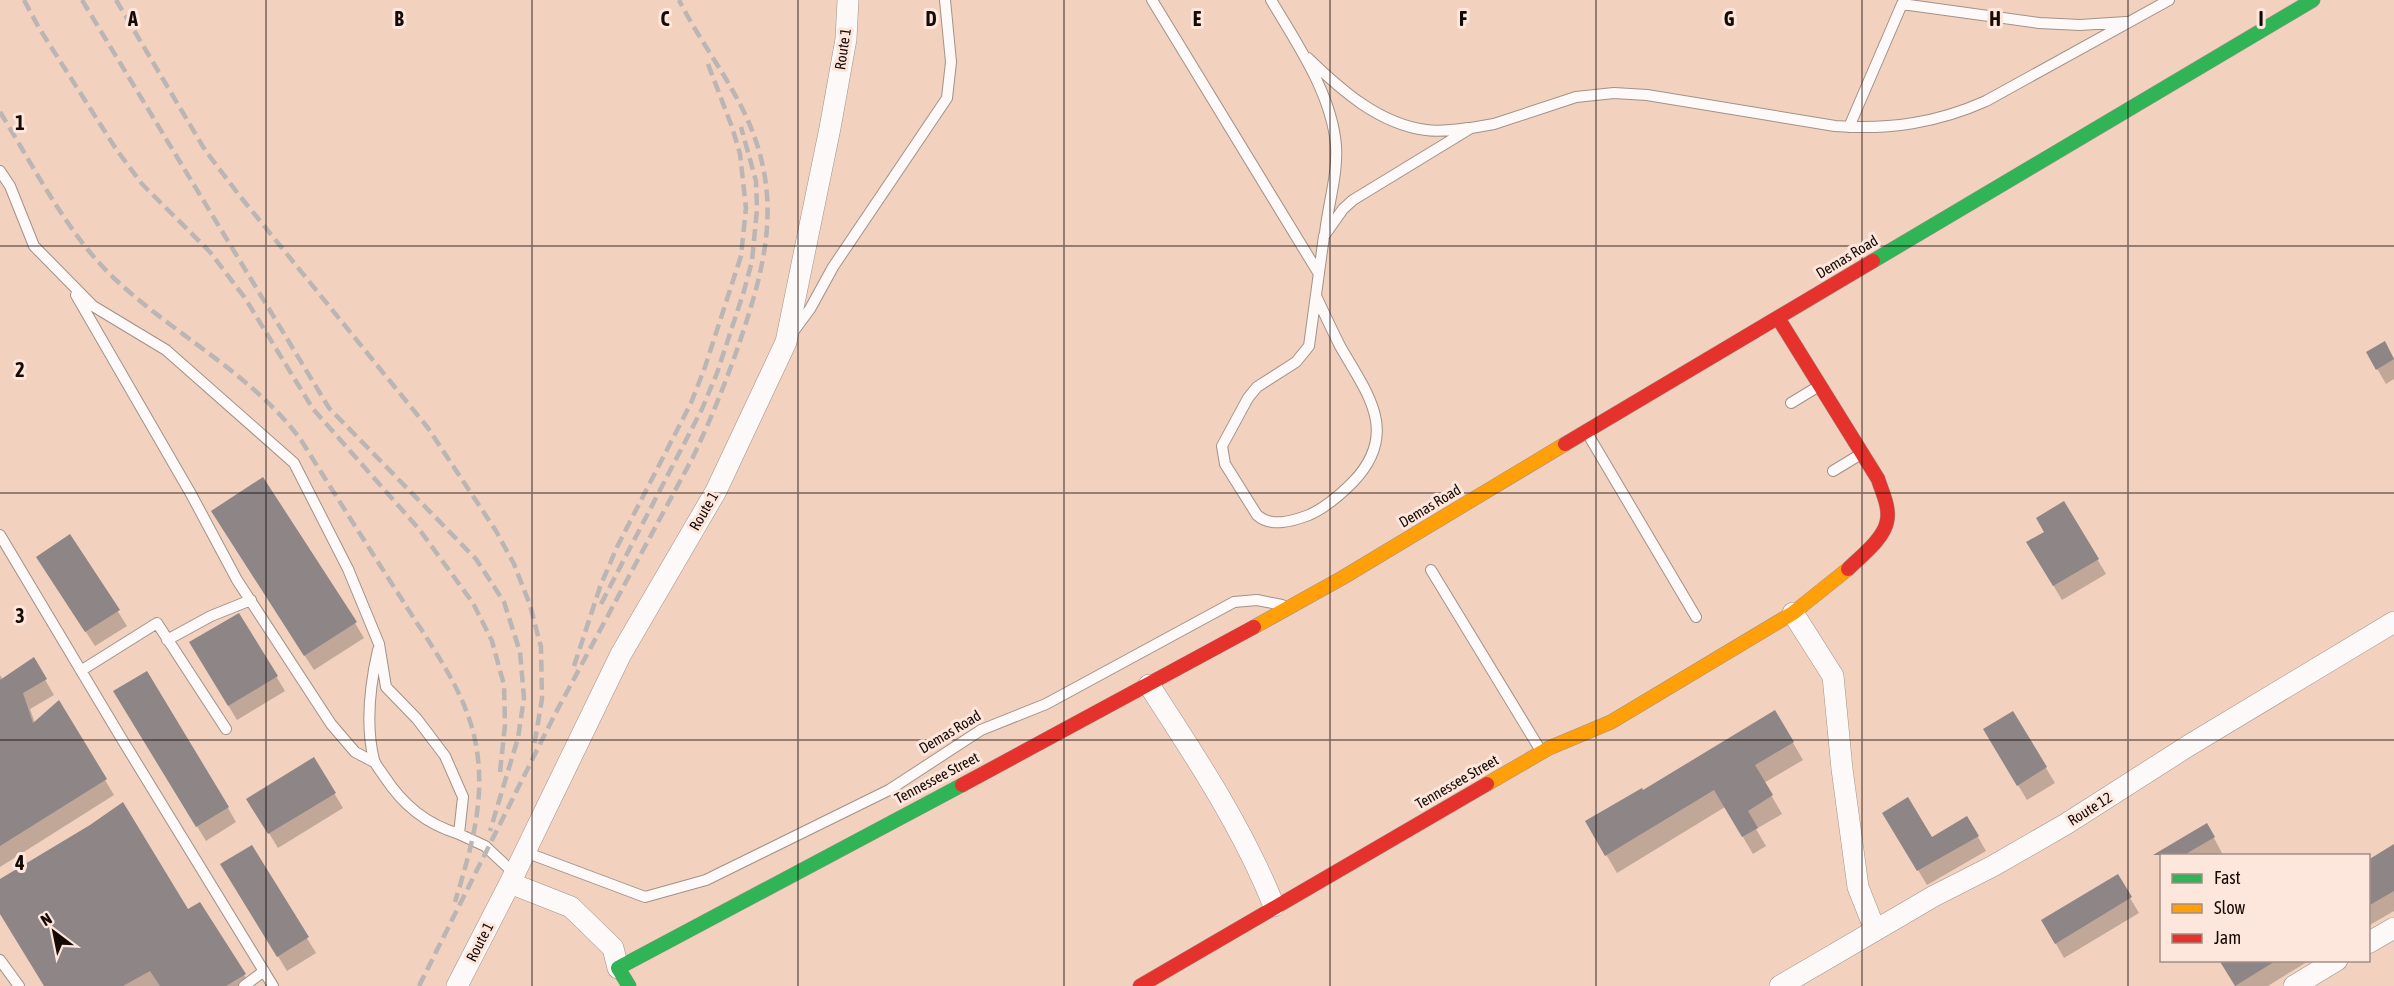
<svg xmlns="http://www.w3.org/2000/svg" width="2394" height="986" font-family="'Asap Condensed',sans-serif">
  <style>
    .built { fill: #f2d1be; fill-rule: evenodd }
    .shadow { fill: #0003 }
    .building { fill: #8e8586 }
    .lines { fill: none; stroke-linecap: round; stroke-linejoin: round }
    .lane-casing { stroke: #a0928a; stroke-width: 12 }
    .street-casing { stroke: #a0928a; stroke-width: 22 }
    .fast-casing { stroke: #a0928a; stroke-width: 15 }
    .slow-casing { stroke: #a0928a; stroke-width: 15 }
    .jam-casing { stroke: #a0928a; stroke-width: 15 }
    .lane { stroke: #fcf9f8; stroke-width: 10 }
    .street { stroke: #fcf9f8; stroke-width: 21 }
    .fast { stroke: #30b455; stroke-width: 14 }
    .slow { stroke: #ff9f0a; stroke-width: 14 }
    .jam { stroke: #e5322d; stroke-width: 14 }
    .rail { stroke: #bbb5b3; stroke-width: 4.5; stroke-dasharray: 12 6; stroke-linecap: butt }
    .grid { fill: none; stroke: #160a05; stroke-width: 1.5; stroke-opacity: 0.55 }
    .labels { text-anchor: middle; stroke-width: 6; stroke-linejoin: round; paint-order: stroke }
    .street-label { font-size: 15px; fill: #160a05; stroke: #fde6db }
    .grid-label { font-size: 20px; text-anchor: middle; font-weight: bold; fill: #160a05; stroke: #fde6db; stroke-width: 6; stroke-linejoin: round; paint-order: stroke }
  </style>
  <rect width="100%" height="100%" fill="#eedacf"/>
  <path class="built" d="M0,0h2394v986h-2394zM2162,856h206v104h-206z"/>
  <path class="shadow" d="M2385,343l9,16v20l-8,5 -18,-31z
    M2064,503l42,71 -44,26 -34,-57 18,-11z
    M221,526l134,97 9,15 -50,32z
    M70,536l57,90 -32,20 -48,-74z
    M199,657l77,19 9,15 -48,29z
    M33,659l21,36 -24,14 5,14 24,-20 55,92 -114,72v-192l3,5z
    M124,707l104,101 8,14 -30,19z
    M1775,712l28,48 -39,23 18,31 -26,15 10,17 -13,8 -28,-47 -108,66 -30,-51 56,-30z
    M2013,713l42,70 -28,17 -42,-70z
    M314,759l29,49 -65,40 -30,-49z
    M1884,813l47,27 36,-22 19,33 -59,34z
    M2207,825l15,28 -5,3h-55v2l-3,-4z
    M2394,846v65l-26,15v-65z
    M251,847l65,106 -29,18 -56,-92z
    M2117,876l22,37 -75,45 -21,-37z
    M0,881l187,30 13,-7 51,82h-206l-45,-73z
    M2221,960h89l-42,26h-32z"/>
  <path class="building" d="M2385,341l9,18 -18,11 -10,-18z
    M263,477l94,145 -53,34 -93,-145z
    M2064,501l35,58 -46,27 -27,-44 18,-10 -8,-14z
    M70,534l50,76 -35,22 -49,-75z
    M239,613l39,63 -50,30 -39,-64z
    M34,657l13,22 -24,14 10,30 26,-23 48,79 -107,67v-166z
    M147,671l82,136 -33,20 -83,-136z
    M1775,710l19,32 -39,23 18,30 -25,16 10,17 -16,9 -28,-47 -109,66 -20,-35 57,-33 1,2z
    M2013,711l34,56 -30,19 -34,-57z
    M314,757l22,36 -68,41 -22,-35z
    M1908,797l24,40 35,-21 12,20 -62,35 -35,-58z
    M123,802l65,107 12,-7 46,72 -20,12h-66l-10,-15 -27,15h-79l-44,-72v-35l90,-54z
    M2207,823l8,14 -31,18h-31z
    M2394,844v47l-26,15v-46z
    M252,845l57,92 -32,20 -57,-93z
    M2118,874l14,23 -77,47 -14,-24z
    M2219,960h58l-42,26z"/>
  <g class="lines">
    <g class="lane-casing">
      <path id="lane" d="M1152,0l167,274
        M1271,0c26,44 61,94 65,146 2,28 -8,59 -11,87
        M1308,58c33,32 71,66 118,72 14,2 28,0 42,-2
        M1849,127l53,-123 137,19 41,2 46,-3
        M0,171l10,15 24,60 59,60 73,44 128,113 54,106 31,75 7,43 31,32 28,37 18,41 -4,37 26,12 30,28
        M76,295l115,199 46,86 94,144 24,28 19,10
        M1316,296c8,17 16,34 24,50 26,46 61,86 13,136 -12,12 -28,26 -44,33 -16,6 -38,13 -52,0l-32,-51 -3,-18 26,-48 9,-11 39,-25 13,-16 15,-110 19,-27 10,-9 118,-72 23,-4 82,-27 38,-4 33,2 188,31c54,4 102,-3 151,-25l183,-101
        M793,332l17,-23 23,-42 114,-169 4,-36 -6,-62
        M1791,403l28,-17
        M1586,431l110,186
        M1833,471l28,-17
        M0,535l120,201 153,250
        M1431,570l110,181
        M167,640l44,-24 40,-16
        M378,650c-8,35 -13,74 -4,110 2,6 7,11 10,16 19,29 42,48 75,58
        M82,670l75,-47 69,106
        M525,852l120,45 61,-17 183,-90 92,-60 65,-26 188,-102 23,-2 25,5
        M0,960l19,26
        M244,986l20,-15"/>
    </g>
    <g class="street-casing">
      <path id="street" d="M1793,613l40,63 9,93 16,118 17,43
        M1149,685c46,71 93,141 125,221
        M510,883l61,24 42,41 5,20
        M2368,943l26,-15
        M457,986l53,-103 111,-229 95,-163 70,-149 44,-214 16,-89 2,-39
        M1780,986l154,-90 59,-30 73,-42 122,-78 206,-124
        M2294,986l43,-26"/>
    </g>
    <g class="fast-casing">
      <path id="fast" d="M1873,261l440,-261
        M629,986l-11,-18 344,-183"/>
    </g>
    <g class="slow-casing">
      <path id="slow" d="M1254,627l88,-49 223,-134
        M1487,784l62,-36 62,-26 182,-109 55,-44"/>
    </g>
    <g class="jam-casing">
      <path id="jam" d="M1778,318l100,161c4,13 12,28 9,42 -3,18 -27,36 -39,48
        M1565,444l308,-183
        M962,785l292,-158
        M1140,986l347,-202"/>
    </g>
    <use href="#lane" class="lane"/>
    <use href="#street" class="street"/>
    <use href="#fast" class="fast"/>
    <use href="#slow" class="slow"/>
    <use href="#jam" class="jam"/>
    <path class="rail" d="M24,0l15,28 77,121 26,35 68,68 35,46 68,111 106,120 54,74 19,38 12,44 1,40 -5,47
      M82,0l247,408 147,151 28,43 16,50 4,46 -6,40 -28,93
      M116,0l89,150 34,45 189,233 68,103 18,33 16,41 11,42 1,52 -8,47
      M0,112c34,55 69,125 116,168 60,56 136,94 185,160 33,53 66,105 100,158 29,47 68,96 76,153 8,53 -7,101 -22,151
      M601,604l101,-195 15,-36 27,-82 8,-30 5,-52 -1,-28 -15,-54
      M574,666l26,-79 17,-40 74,-144 14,-36 36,-111 5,-48 -6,-54 -8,-27 -26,-68
      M419,986l135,-270 139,-259c19,-40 35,-80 49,-122 25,-75 39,-137 7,-212 -19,-44 -49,-81 -70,-123"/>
  </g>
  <path class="grid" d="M266,0v986M532,0v986M798,0v986M1064,0v986M1330,0v986M1596,0v986M1862,0v986M2128,0v986M0,246h2394M0,493h2394M0,740h2394"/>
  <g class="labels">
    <g class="street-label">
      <text transform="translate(843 49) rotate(-82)" y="5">Route 1</text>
      <text transform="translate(1847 257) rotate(-31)" y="5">Demas Road</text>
      <text transform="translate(1430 506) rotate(-31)" y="5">Demas Road</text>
      <text transform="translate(704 511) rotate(-60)" y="5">Route 1</text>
      <text transform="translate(950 732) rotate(-31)" y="5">Demas Road</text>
      <text transform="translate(937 778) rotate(-28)" y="5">Tennessee Street</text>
      <text transform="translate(1457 782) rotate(-30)" y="5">Tennessee Street</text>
      <text transform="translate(2090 809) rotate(-32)" y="5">Route 12</text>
      <text transform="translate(480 942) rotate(-63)" y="5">Route 1</text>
    </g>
  </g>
  <g class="grid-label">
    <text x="133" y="26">A</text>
    <text x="399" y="26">B</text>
    <text x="665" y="26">C</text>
    <text x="931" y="26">D</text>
    <text x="1197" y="26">E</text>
    <text x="1463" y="26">F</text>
    <text x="1729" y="26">G</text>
    <text x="1995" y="26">H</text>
    <text x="2261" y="26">I</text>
    <text x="20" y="130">1</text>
    <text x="20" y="377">2</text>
    <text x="20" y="623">3</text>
    <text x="20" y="870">4</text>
  </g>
  <rect x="2160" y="854" width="210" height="108" fill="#fde6db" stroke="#a18e85" stroke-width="1.5"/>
  <rect x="2172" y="874" width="30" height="9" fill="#30b455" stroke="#a18e85" stroke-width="1.5"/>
  <text x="2214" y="884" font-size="18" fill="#160a05">Fast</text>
  <rect x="2172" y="904" width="30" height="9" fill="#ff9f0a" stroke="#a18e85" stroke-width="1.5"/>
  <text x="2214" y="914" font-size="18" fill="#160a05">Slow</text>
  <rect x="2172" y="934" width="30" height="9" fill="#e5322d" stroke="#a18e85" stroke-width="1.5"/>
  <text x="2214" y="944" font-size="18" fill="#160a05">Jam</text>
  <g transform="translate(54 932) rotate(328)" stroke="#fde6db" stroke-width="4.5" paint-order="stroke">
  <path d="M0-4.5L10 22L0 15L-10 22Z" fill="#160a05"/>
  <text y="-9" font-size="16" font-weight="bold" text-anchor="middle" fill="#160a05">N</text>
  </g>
</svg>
